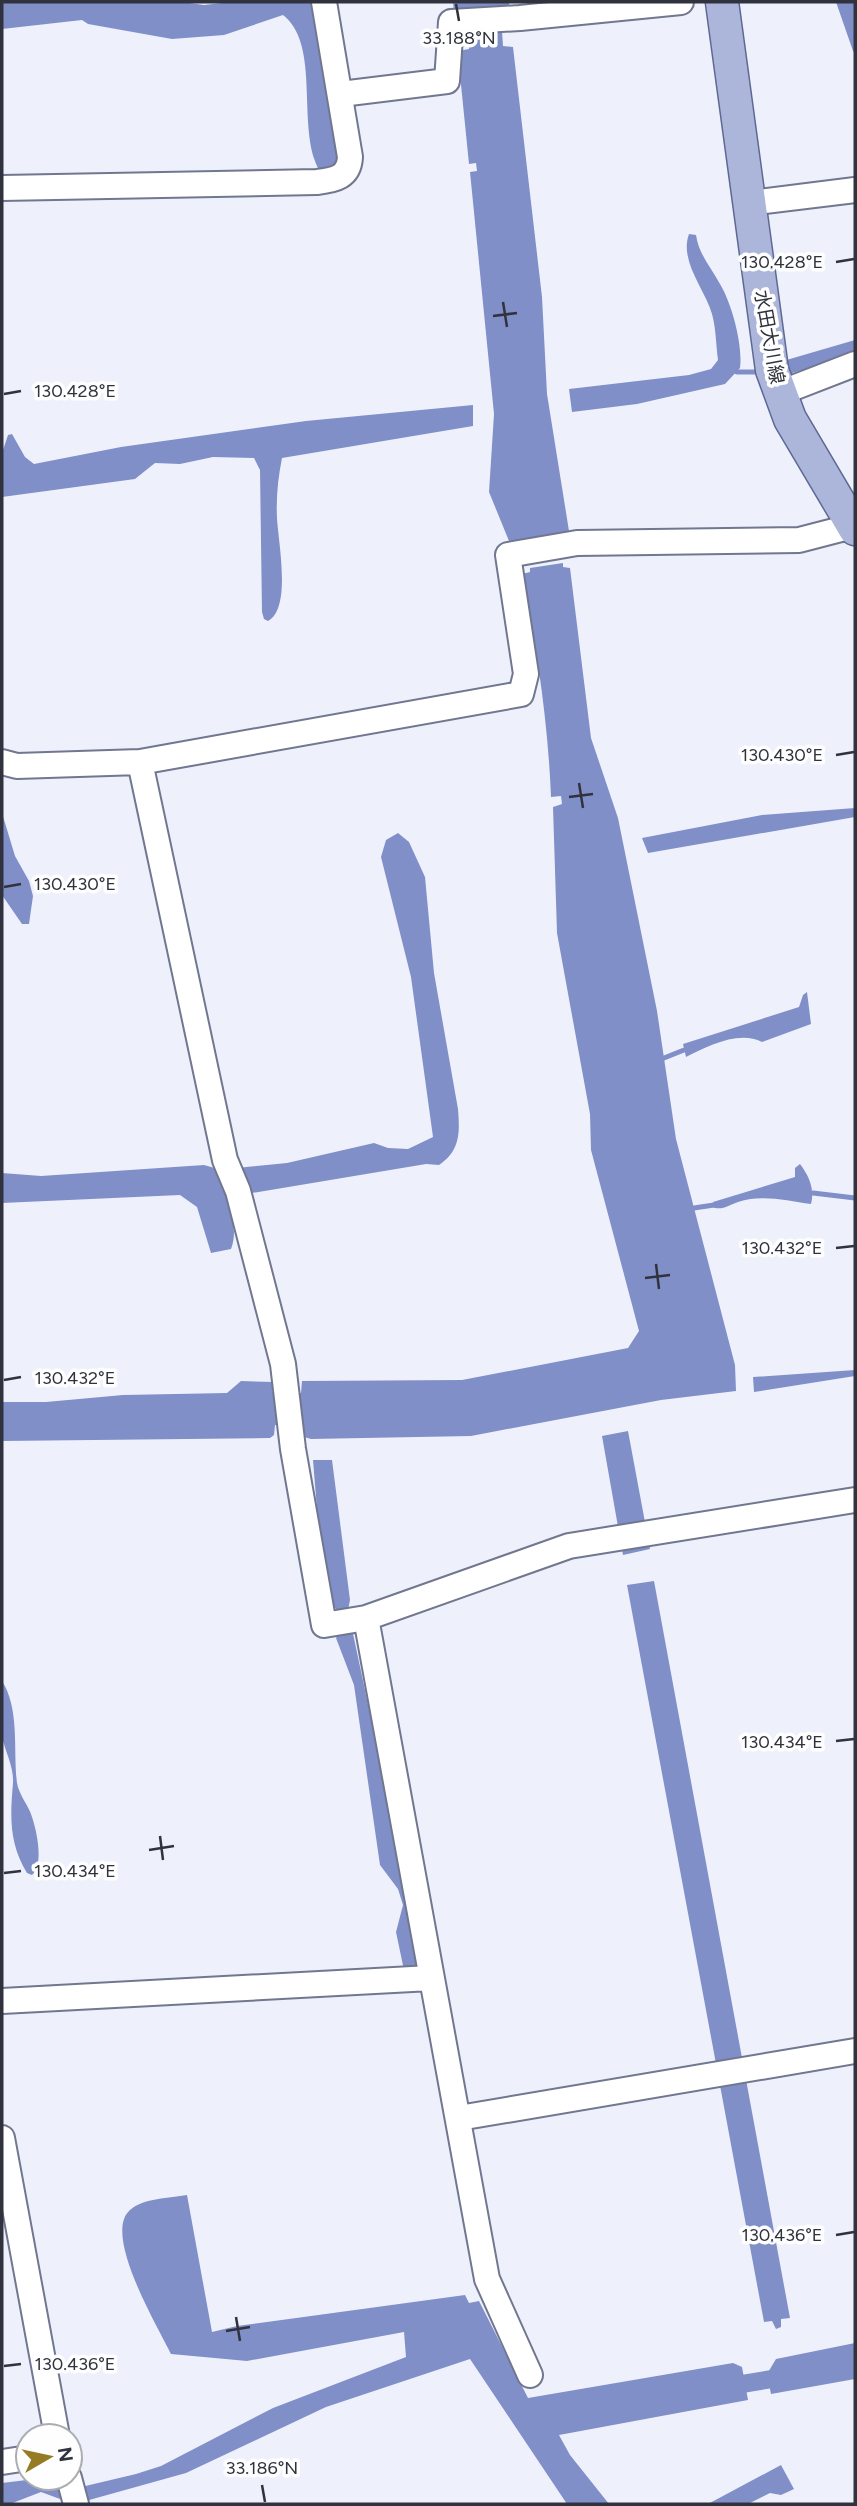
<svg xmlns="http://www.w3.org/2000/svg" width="857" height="2506" font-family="Figtree,'Noto Sans JP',sans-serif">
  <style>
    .water { fill: #818fc8 }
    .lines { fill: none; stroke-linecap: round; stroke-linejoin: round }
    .stream { stroke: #818fc8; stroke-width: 5 }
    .canal { stroke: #818fc8; stroke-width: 18 }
    .minor-casing { stroke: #70778f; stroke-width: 28 }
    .major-casing { stroke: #5d6893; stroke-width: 35 }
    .minor { stroke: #fff; stroke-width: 24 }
    .major { stroke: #acb5da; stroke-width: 32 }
    .ticks { fill: none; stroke: #30333e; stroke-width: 2.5 }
    .labels { text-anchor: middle; stroke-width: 7; stroke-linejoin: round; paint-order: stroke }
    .street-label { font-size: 19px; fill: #30333e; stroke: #fefefe }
    .ticks-label { font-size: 18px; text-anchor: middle; fill: #30333e; stroke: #fefefe; stroke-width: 7; stroke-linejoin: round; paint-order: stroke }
  </style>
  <rect width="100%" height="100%" fill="#eef1fc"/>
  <path class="water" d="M2,2h180l22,3 27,-3h83l32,175 -13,12c-6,-9 -15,-18 -18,-28 -16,-44 4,-118 -32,-146l-59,20 -52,4 -84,-15 -6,-4 -80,9z
    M453,2h56l1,10 -9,4 2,30 10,1 29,250 5,97 22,137 -12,5 -48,5 -20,-49 5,-78 -24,-242 7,-1 -1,-8 -7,1 -11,-109v-4l11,-2 -2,-30 -13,-6z
    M836,2h19v52l-2,-3z
    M689,234l7,1c3,20 15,32 24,49 12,20 23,61 20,84l-15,16 -88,20 -65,8 -3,-23 120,-14 22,-6 7,-9c-2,-15 -2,-32 -6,-46 -7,-25 -33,-53 -23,-80z
    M855,340v14l-66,20 -6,-13z
    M473,405v21l-191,32c-4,20 -6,40 -5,60 1,22 15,91 -9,103l-4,-2 -2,-7 -2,-142 -6,-12 -41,-1 -33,7 -25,-1 -20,16 -133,18v-44l6,-18 4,-1 13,23 9,7 87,-17 185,-26z
    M563,563v4l7,1 21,170 27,80 39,193 19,128 59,226 1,26 -75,9 -190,36 -160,3 -7,-2 -1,-13 -28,1 -1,10 -4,3 -268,3v-39h44l77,-7 104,-2 14,-12 33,1 -2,10 29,1 1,-12 160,-1 166,-32 11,-17 -48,-181 -1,-36 -33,-181 -4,-126 9,-3 -1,-8 -10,1c-3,-75 -14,-149 -29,-223l8,-2v-4z
    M855,808v9l-207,36 -6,-15 120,-23z
    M2,813l13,43 14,25 4,15 -4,28h-7l-20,-29z
    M398,833l11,9 16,35 9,96 24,136c2,24 2,42 -19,56l-13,-1 -180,30 -9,-26 50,-5 87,-20 14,5 20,1 25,-12 -22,-160 -30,-120 5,-17z
    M807,992l4,32 -49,18c-23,-12 -54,4 -76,15l-3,-13 116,-37 4,-12z
    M800,1164c9,12 15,25 11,40 -24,-3 -49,-10 -73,-2 -9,3 -16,9 -26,5l1,-5 82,-25v-9z
    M204,1165l14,4c5,27 23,54 13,80l-20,4 -14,-46 -17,-12 -178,8v-30l39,3z
    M855,1370v6l-101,16 -1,-15z
    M628,1431l22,118 -27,6 -21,-119z
    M313,1460h19l18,140 -2,10 53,250 17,110 -13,5 -9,-43 7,-27 -5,-16 -18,-24 -26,-180 -18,-47 7,-9 -4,-17 -5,-5 -14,-61z
    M654,1581l136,737 -9,1v8l-5,2 -4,-8 -8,1 -137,-737z
    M2,1681c18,28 11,70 15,102 2,12 12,23 15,34 5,15 12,47 0,58l-5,-2c-18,-30 -17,-56 -14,-90 1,-17 -8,-31 -11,-47 -2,-18 0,-37 0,-55z
    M187,2195l25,137 25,-6 228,-31 4,8 10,-2 49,97 205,-35 9,4 6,33 -189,35 11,20 39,49h-42l-97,-145 -144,48 -140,66 -104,29 -11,1 -30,-11 -31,12h-8v-21l41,-5 18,10h16l59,-14 25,-8 112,-58 133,-51 -2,-25 -157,29 -76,-7c-13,-27 -69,-120 -41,-144 13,-12 40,-12 57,-15z
    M855,2343v36l-84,15 -4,-20 9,-15z
    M781,2465l13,24 -13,6 -11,-2 -22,11h-40z"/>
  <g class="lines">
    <path class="stream" d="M737,372h24
      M664,1058l20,-8
      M813,1193l42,5
      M694,1208l20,-3"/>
    <path class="canal" d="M724,2387l66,-11"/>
    <g class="minor-casing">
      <path id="minor" d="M341,94l106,-13 4,-59 69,-4 161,-16
        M2,188l315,-6c18,-2 32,-5 33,-25l-26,-155
        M750,203l105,-13
        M780,393l75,-29
        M2,762l15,4 123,-4 85,398 13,31 45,173 10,85 31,176 42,-7 203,-72 286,-46
        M140,762l381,-68 5,-20 -18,-119 69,-12 222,-3 54,-14
        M366,1618l121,661 43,96
        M2,2001l429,-23
        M459,2118l396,-67
        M2,2138l55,298
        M2,2462l26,-4
        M69,2478l7,26"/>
    </g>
    <g class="major-casing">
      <path id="major" d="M722,2l50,368 18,49 65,110"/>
    </g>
    <use href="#minor" class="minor"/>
    <use href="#major" class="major"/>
  </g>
  <path class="ticks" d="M456,4l3,17M836,262l18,-3M503,302l4,25M493,316l24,-3M4,394l17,-3M836,755l18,-3M579,783l4,25M569,797l24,-3M4,887l17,-3M836,1248l18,-2M656,1264l3,25M645,1278l25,-3M4,1380l17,-3M836,1741l18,-2M160,1836l3,24M149,1850l25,-4M4,1873l17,-2M836,2235l18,-3M236,2317l4,24M226,2331l24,-4M4,2366l17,-2M262,2485l3,17"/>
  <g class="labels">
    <g class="street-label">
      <text transform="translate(770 337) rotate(80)" y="7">水田大川線</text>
    </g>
  </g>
  <g class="ticks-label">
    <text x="459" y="44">33.188°N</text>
    <text x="782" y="268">130.428°E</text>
    <text x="75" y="397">130.428°E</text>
    <text x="782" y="761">130.430°E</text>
    <text x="75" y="890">130.430°E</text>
    <text x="782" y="1254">130.432°E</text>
    <text x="75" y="1384">130.432°E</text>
    <text x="782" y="1748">130.434°E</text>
    <text x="75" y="1877">130.434°E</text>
    <text x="782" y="2241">130.436°E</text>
    <text x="75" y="2370">130.436°E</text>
    <text x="262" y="2474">33.186°N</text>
  </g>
  <rect width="857" height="2506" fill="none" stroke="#30333e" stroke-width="7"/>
  <g transform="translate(49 2457) rotate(81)"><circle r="33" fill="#fefefe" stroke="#acadb1" stroke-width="2"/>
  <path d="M0-5L12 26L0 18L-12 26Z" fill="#957c24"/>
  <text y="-10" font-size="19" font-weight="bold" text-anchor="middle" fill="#30333e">N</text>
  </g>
</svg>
